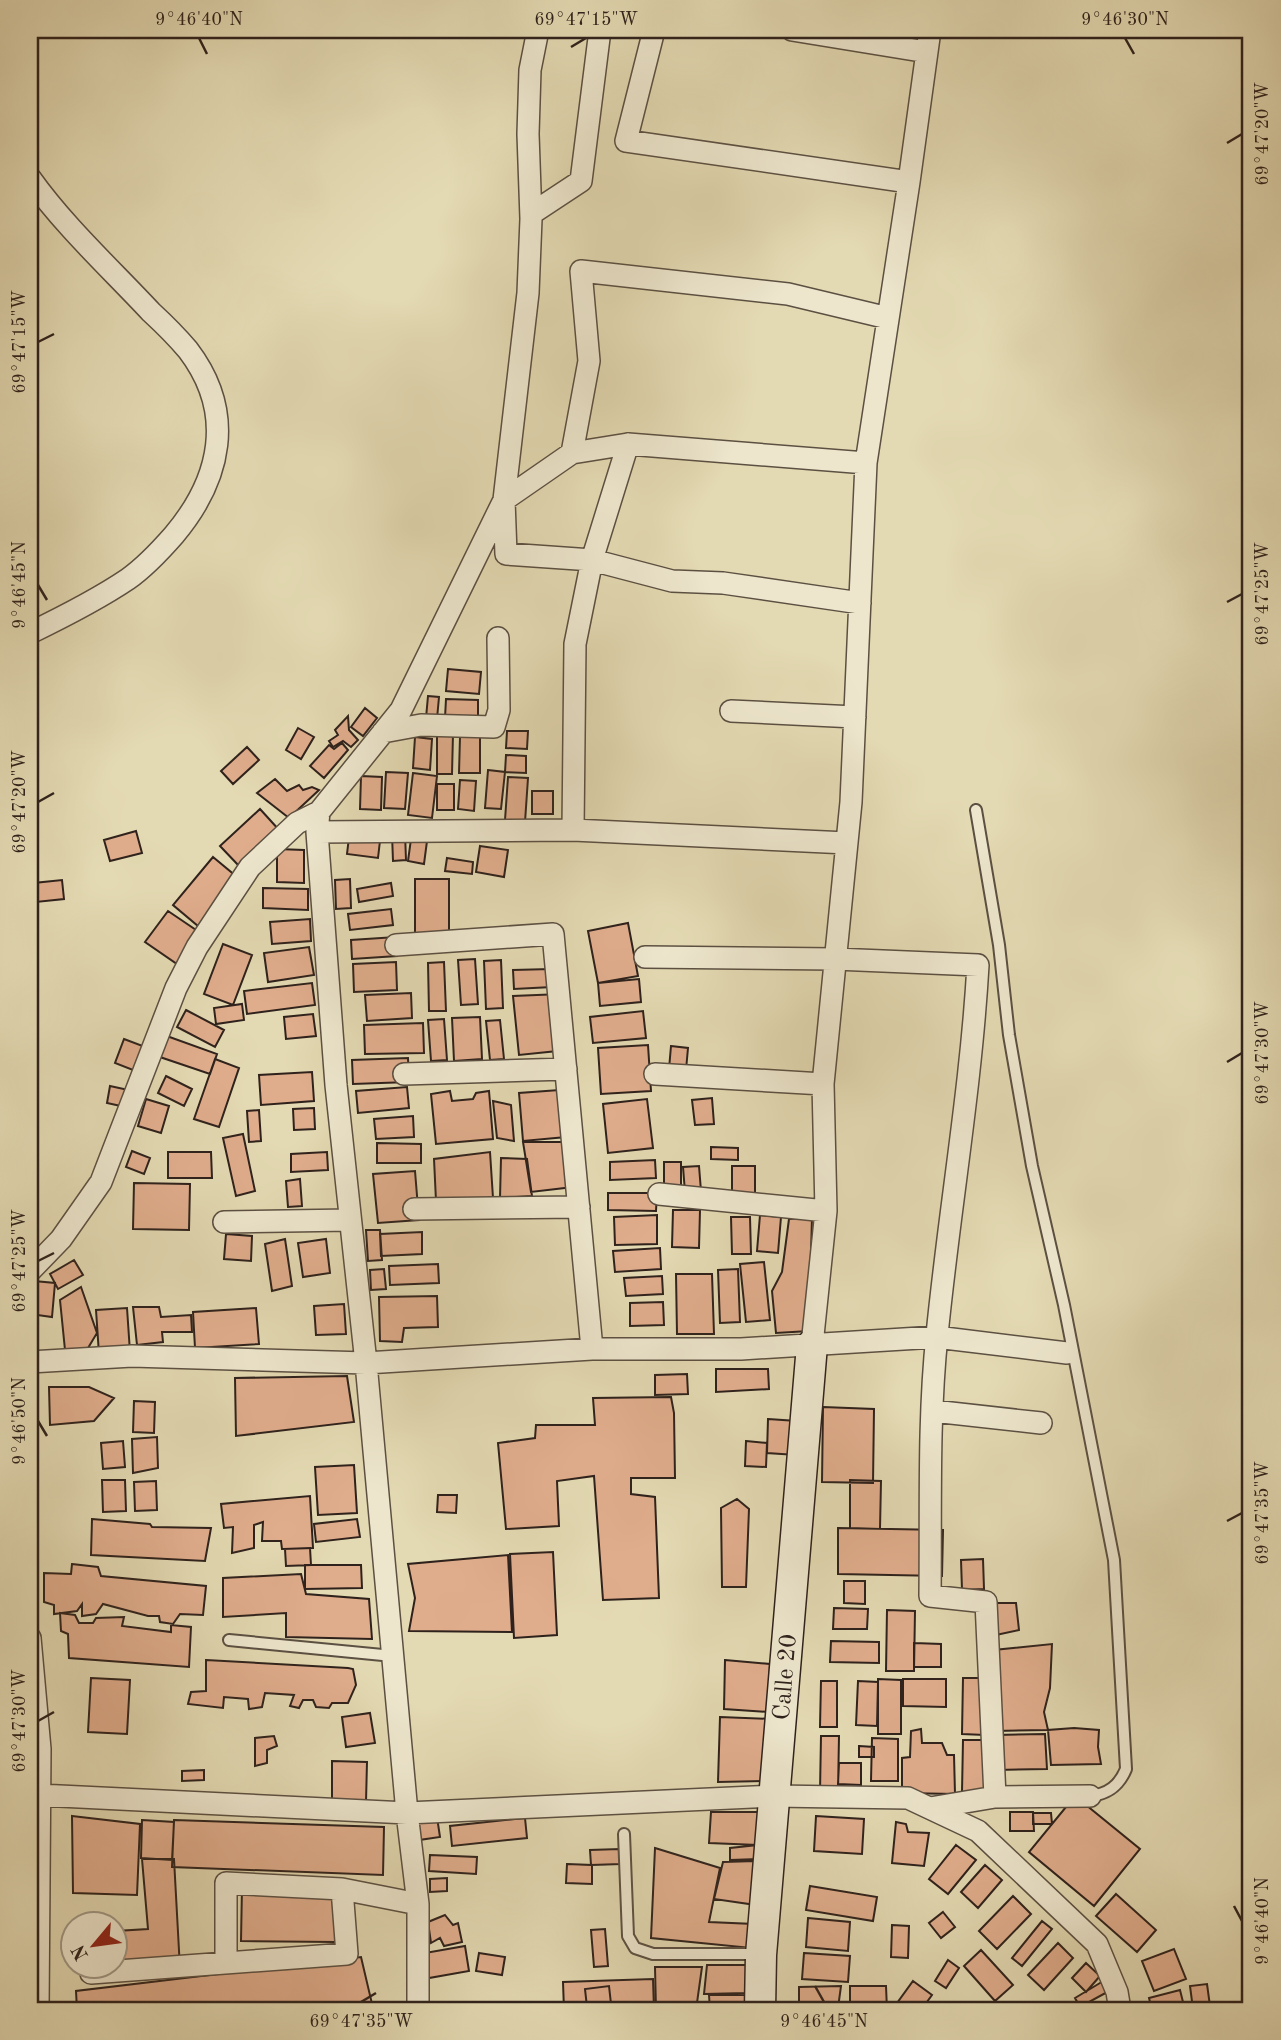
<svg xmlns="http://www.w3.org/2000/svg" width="1281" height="2040" font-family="'Old Standard TT',serif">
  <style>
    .building { fill: #e0ad8c; stroke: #2f221c; stroke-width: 2 }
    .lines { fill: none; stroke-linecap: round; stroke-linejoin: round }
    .lane-casing { stroke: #5c5042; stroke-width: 14 }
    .street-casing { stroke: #5c5042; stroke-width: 24 }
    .secondary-casing { stroke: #2f221c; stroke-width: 33 }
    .lane { stroke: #ede6cd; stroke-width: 10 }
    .street { stroke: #ede6cd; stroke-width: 21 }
    .secondary { stroke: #ede6cd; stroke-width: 30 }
    .ticks { fill: none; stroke: #2f221c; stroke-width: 2.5 }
    .labels { text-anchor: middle; stroke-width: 6; stroke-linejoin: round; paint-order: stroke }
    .street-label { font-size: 24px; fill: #2f221c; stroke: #ede6cd }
    .neatline { fill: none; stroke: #2f221c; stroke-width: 2.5 }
    .ticks-label { font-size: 18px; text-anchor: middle; fill: #2f221c }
  </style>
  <rect width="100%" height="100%" fill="#e3d9b2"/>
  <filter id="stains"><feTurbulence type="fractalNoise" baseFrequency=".00286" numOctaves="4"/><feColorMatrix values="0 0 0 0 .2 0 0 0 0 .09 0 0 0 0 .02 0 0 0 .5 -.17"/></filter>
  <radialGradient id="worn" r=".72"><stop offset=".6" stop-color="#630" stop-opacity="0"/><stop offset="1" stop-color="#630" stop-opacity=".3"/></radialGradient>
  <path class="building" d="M448,669l33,3 -2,22 -33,-3z
    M428,696l11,1 -2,22 -11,-1z
    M446,699l32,1v19l-33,-1z
    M365,708l12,10 -14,18 -12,-9z
    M348,716l1,14 9,10 -7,7 -8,-6 -10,6 -4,-6 9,-6 -3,-5z
    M298,728l16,9 -13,22 -15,-9z
    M507,731h21l-1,18 -21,-1z
    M437,734h16l-1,40h-15z
    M415,737l17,2 -2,31 -17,-2z
    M460,737h20v36h-21z
    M342,743l6,7 -24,28 -14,-12 19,-21 5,4z
    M247,747l12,13 -26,24 -12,-13z
    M506,755l20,1v17l-21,-1z
    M488,770l17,2 -4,37 -16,-1z
    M386,772l22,1 -3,36 -21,-1z
    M413,773l24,3 -5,42 -24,-3z
    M361,776l21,1 -1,33 -21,-1z
    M508,777l20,1 -3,44 -20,-2z
    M275,779l12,12 12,-6 4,5 9,-3 7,3 -30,28 -32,-25z
    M460,780l16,1 -2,30 -16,-2z
    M437,784h17v26h-17z
    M532,791h21v23h-21z
    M260,809l20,22 -40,36 -20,-21z
    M30,824h6l1,17h-7z
    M350,829l31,3 -3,26 -31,-4z
    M136,831l6,22 -32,8 -6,-21z
    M405,833l1,27 -13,1 -1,-27z
    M411,839l16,2 -3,23 -16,-3z
    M480,846l28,4 -4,27 -28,-5z
    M277,849l27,1v33l-27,-1z
    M213,857l24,20 -39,49 -25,-21z
    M447,858l26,4 -1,12 -27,-3z
    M350,879l1,29 -15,1 -1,-29z
    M415,879h34v55l-34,-1z
    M62,880l2,19 -28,3 -2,-19z
    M391,883l2,13 -34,6 -2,-13z
    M263,888l45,1v21l-45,-2z
    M391,909l2,16 -43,5 -2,-16z
    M168,911l31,21 -22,32 -32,-22z
    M310,919l1,22 -39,3 -2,-22z
    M628,923l10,53 -40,7 -10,-52z
    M396,937l1,19 -45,3 -1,-19z
    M223,944l29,11 -19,50 -29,-11z
    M309,947l5,28 -46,7 -4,-29z
    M475,959l3,45 -17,1 -3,-45z
    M501,960l2,48 -17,1 -2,-48z
    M396,962l1,28 -43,2 -1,-28z
    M444,962l2,49h-17l-1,-48z
    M551,969l1,18 -38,2 -1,-19z
    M639,979l2,23 -41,4 -2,-23z
    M312,983l3,22 -68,9 -3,-23z
    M411,993l1,25 -45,3 -2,-26z
    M561,994l6,56 -48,5 -6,-59z
    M242,1004l2,16 -28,4 -2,-16z
    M186,1010l38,20 -9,17 -38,-20z
    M643,1011l3,27 -53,5 -3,-26z
    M313,1014l3,22 -30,3 -2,-22z
    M480,1017l2,42 -28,2 -2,-43z
    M444,1019l3,41 -16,1 -3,-41z
    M500,1020l4,39 -14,1 -4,-39z
    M423,1023l1,30 -59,1 -1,-29z
    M164,1035l53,19 -7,20 -53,-18z
    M124,1039l24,9 -10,24 -23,-9z
    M648,1045l3,46 -50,3 -3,-46z
    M671,1046l17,2 -2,22 -17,-1z
    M408,1058l1,24 -56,2 -1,-24z
    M215,1059l24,9 -20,59 -25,-8z
    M312,1072l2,29 -53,4 -2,-30z
    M166,1076l26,13 -8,17 -26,-13z
    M110,1086l23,5 -3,17 -23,-5z
    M407,1087l2,21 -51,5 -2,-22z
    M573,1089l4,47 -54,5 -4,-48z
    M450,1091l2,10 21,-2 3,-6 13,-2 4,48 -57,5 -5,-50z
    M712,1098l2,26 -19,1 -3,-25z
    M146,1099l23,7 -8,27 -23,-7z
    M647,1099l6,49 -45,5 -5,-49z
    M493,1101l18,4 3,36 -17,-3z
    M314,1108l1,21 -21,1 -1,-21z
    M259,1110l2,31 -12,1 -2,-31z
    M413,1116l1,21 -38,2 -2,-20z
    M243,1134l12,57 -19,5 -13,-58z
    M523,1142h54l-4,45 -42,5z
    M377,1143l44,1v19h-44z
    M711,1147l27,1v12l-27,-1z
    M132,1151l18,7 -6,16 -18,-7z
    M168,1152h43l1,26h-44z
    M327,1152l1,18 -37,2v-18z
    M490,1152l3,46 -57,3 -2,-42z
    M501,1158l26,1 5,37 -32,2z
    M655,1160l1,18 -46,2v-18z
    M664,1162h17v26h-17z
    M699,1166l2,25 -16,1 -2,-25z
    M732,1166h23v27h-23z
    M415,1171l4,49 -41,3 -5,-49z
    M300,1179l2,27 -14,1 -2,-26z
    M134,1183l56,1 -1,46 -56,-1z
    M608,1193h49l-1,18 -48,-1z
    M673,1210h27l-1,38 -27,-1z
    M657,1215v29l-42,1 -1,-28z
    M760,1215l21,2 -3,36 -21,-2z
    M731,1217h19l1,37h-19z
    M812,1217l-3,114 -33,2 -4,-42 10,-19 7,-53z
    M366,1230h14l2,30 -14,1z
    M422,1232v22l-41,2 -1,-22z
    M226,1234l26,2 -1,25 -27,-2z
    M285,1239l7,47 -20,5 -7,-47z
    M326,1239l4,34 -27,4 -5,-34z
    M660,1248l1,21 -46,3 -2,-21z
    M74,1260l9,15 -25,14 -8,-15z
    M764,1262l6,58 -24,2 -6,-58z
    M438,1264l1,19 -49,2 -1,-19z
    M384,1269l2,20 -15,1 -1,-20z
    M738,1269l2,53 -20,1 -2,-53z
    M676,1274h36l2,60h-37z
    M662,1276l1,18 -37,2 -2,-18z
    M34,1281l21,2 -3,34 -22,-3z
    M81,1287l16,46 -9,15 -23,2 -5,-50z
    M437,1296l1,31 -34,1 -2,14 -22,-1 -1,-44z
    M663,1302l1,23 -34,1v-23z
    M344,1304l2,30 -30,1 -2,-29z
    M133,1307h26l2,10 30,-2 1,17h-30l1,10 -26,3z
    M127,1308l3,44 -31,2 -3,-44z
    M256,1308l3,36 -64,4 -2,-36z
    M716,1369h52l1,20 -53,3z
    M687,1374l1,20 -33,1v-20z
    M347,1376l7,46 -118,14 -1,-58z
    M49,1387h40l25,11 -20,23 -44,4z
    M671,1397l3,16 1,65h-44v16l24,3 4,101 -56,2 -9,-124 -37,5 2,45 -53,3 -8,-86 37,-5 1,-13h59l-2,-27z
    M134,1401l21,1 -1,31 -21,-1z
    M823,1407l51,2 -1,74 -51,-1z
    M768,1419l29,2 -1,34 -29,-2z
    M157,1437l1,31 -25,5 -1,-34z
    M123,1441l2,26 -22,2 -2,-26z
    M746,1441l21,2 -1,24 -21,-1z
    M354,1465l3,48 -39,2 -3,-48z
    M102,1480h23l1,31 -23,1z
    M850,1480l31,1 -1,48 -30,-1z
    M156,1481l1,29 -22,1 -1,-29z
    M438,1495h19l-1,18 -19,-1z
    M310,1496l3,52 -31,1 -1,-8h-19l1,-19 -9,3v23l-22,5 1,-26 -9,1 -3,-24z
    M737,1499l12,10 -3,78h-24l-1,-79z
    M92,1519l58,5 2,3 59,1 -6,33 -114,-6z
    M357,1519l3,18 -44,5 -2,-18z
    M838,1528l105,2 -1,46 -104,-2z
    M310,1548l1,17 -25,1 -1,-17z
    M553,1552l4,83 -43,3 -4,-84z
    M508,1555l4,77 -103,-1 6,-33 -7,-34z
    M983,1559l1,30 -22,1 -1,-30z
    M72,1564l26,3 3,9 105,10 -3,29 -23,-1 -7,10 -13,-2 -1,-6h-11l-45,-12 -7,10 -14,2v-12l-5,7 -23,3v-9l-10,-3v-29l27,1z
    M305,1565h56l1,23 -57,1z
    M301,1574l5,20 63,5 3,40 -86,-2v-24l-63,4v-39z
    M844,1581h21v23l-21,-1z
    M997,1603h19l3,27 -23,5z
    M834,1608l34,1 -1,20h-34z
    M887,1610l28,1 -1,60h-28z
    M60,1613l15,2 4,8h14l3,-5 28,-1 -2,9 49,6v-7l20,2 -2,40 -120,-9 -1,-24 -7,-3z
    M831,1641l48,1v21l-49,-1z
    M914,1643l27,1v23h-27z
    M1052,1644l-2,44 -6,24 4,18 -54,1v-81z
    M206,1660l142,8 5,1 3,16 -8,18h-16l-3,5 -13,-1 -3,-7h-10l-4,8 -9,-2 4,-11 -29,-2 -3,14 -13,2 -1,-10 -24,-2 -1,11 -35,-4 3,-12 15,-1z
    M725,1660l45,4 -2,48 -44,-3z
    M91,1678l39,2 -3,54 -39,-2z
    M963,1678h23l-1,57 -23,-1z
    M878,1679l23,1v54h-23z
    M903,1679h43v28l-43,-1z
    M821,1681h16v46h-17z
    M858,1681l20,1 -1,44 -21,-1z
    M370,1713l5,30 -29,4 -4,-30z
    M720,1717l53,2 -8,62 -47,1z
    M1074,1728l25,2 -1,17 3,17 -50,1 -3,-35z
    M921,1729l1,14h20l5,12h7l1,39 -53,-1v-35l8,-1 1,-26z
    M1045,1734l2,35 -51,1 -1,-35z
    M274,1736l3,10 -10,4v13l-12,3v-28z
    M821,1736h18l-1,56h-18z
    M872,1738l26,1v42h-27z
    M963,1740h23l-1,53 -23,-1z
    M859,1746l15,1v10h-15z
    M332,1761l35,1 -1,40 -34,-1z
    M839,1763h22v22l-23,-1z
    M204,1770v10l-22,1v-10z
    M1075,1796l65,53 -46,57 -65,-54z
    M711,1812h50l-3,33 -49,-2z
    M1010,1812h23l1,19h-24z
    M1033,1813h18l1,11h-19z
    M72,1816l68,8 -3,71 -64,-2z
    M816,1816l48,3 -2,35 -48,-3z
    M437,1817l3,20 -21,3 -3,-20z
    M525,1818l2,20 -75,8 -2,-20z
    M142,1820l32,2 -2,38 -31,-2z
    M174,1820l210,7 -1,48 -211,-8z
    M896,1822l10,2 2,8 21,1 -5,33 -32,-3z
    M758,1845l1,14 -29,1v-12z
    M956,1845l20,15 -28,34 -19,-15z
    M655,1848l65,20 -11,54 45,2 -3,24 -100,-10z
    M620,1849l1,15 -30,1 -1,-15z
    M430,1855l47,2 -1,17 -47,-3z
    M142,1859h32l6,110 -64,-3v-35l32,-2z
    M756,1861v44l-42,-6 9,-37z
    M567,1864l25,1v19l-26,-1z
    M985,1865l17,15 -24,28 -17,-16z
    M447,1878v13l-17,1v-13z
    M810,1886l67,11 -4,24 -67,-11z
    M242,1887l94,1 -1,54 -94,-1z
    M1116,1894l40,36 -19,22 -41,-36z
    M1013,1896l18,18 -34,35 -18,-18z
    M943,1912l12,15 -14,11 -12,-15z
    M445,1915l8,10 5,-2 4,19 -18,4 -4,-8 -9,5 -3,-21z
    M808,1918l42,4 -2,29 -42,-4z
    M1042,1921l10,8 -30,37 -10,-8z
    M892,1925l17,1 -1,32 -17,-1z
    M605,1929l3,37 -14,1 -3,-37z
    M1058,1943l15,15 -29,32 -16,-15z
    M465,1946l4,25 -40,7 -4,-25z
    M1174,1949l12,30 -32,12 -12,-30z
    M981,1950l32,35 -18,16 -31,-35z
    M479,1953l26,4 -3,18 -26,-4z
    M804,1953l46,3 -2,26 -46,-3z
    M361,1957l12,51 -19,2h-277l-1,-19z
    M948,1960l11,8 -13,20 -11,-7z
    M1086,1963l14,13 -14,16 -14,-14z
    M707,1965h43l-3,28 -43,1z
    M655,1967h47l-6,43h-40z
    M653,1979l1,31h-90l-1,-28z
    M1105,1980l6,10 -31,17 -5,-9z
    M913,1981l19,14 -11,15h-29z
    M1207,1984l3,22 -17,3 -3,-23z
    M609,1986l2,18 -24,3 -2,-18z
    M841,1986l-3,22 -39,2v-23z
    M850,1986h36l1,24h-37z
    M1180,1990l5,20h-33l-3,-12z
    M709,1995h37l-1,15h-35z
    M475,2006l1,4h-43z"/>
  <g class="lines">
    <g class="lane-casing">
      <path id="lane" d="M976,810l23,135 10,90 23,131 32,139 50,255 12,209c-7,17 -18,25 -36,27
        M229,1640l164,16
        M624,1834l4,102 7,12 18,6h105"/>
    </g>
    <g class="street-casing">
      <path id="street" d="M538,30l-8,40 -2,64 3,85 -3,74 -24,207 2,54 86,6 80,21 51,2 137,20
        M654,30l-28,111 283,41
        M792,30l135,22
        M30,178c35,49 80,90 121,134 13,12 26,25 37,38 48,63 33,129 -14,185 -14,16 -29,32 -46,44 -31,21 -65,38 -98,54
        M531,214l50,-33 19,-151
        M572,453l56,-9 238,19
        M731,711l124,6
        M383,732l38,-7 73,2 5,-17 -1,-72
        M573,830l2,-186 17,-84 36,-116
        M317,832l256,-2 274,13
        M396,945l157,-11 39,415
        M645,957l190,2 143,6c-7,124 -29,247 -41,370 -9,86 -6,174 -7,261l56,6 9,195
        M404,1074l162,-5
        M655,1074l168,10
        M659,1194l167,17
        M414,1209l165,-2
        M224,1222l126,-2
        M30,1271l31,-32 40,-57 75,-194 21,-41 53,-80 47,-44 22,-11
        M812,1345l14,-134 -3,-127 28,-282 15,-339 43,-281 21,-152
        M30,1362l102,-6 234,7 226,-14h149l195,-12 131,16
        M933,1411l108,12
        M30,1638l10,111 -2,261
        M39,1795l368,18 367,-17 134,2 70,33 119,113 20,48 3,18
        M930,1808l65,-11 95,-1
        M226,1963v-80l116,6 76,15
        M91,1973l256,-19 -5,-65
        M418,2010v-106l-11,-91 -41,-450 -30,-278 -19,-253 2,-20 82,-102 103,-210 68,-47 17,-92 -8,-90 207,23 100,24"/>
    </g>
    <g class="secondary-casing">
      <g id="secondary">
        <path id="s1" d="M760,2010l1,-55 51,-610"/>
      </g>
    </g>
    <use href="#lane" class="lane"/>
    <use href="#street" class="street"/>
    <use href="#secondary" class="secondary"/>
  </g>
  <path class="ticks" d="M199,38l8,16M1125,38l9,16M571,47l15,-9M1227,143l15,-9M38,342l16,-8M38,585l9,15M1227,602l15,-8M38,802l16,-9M1227,1062l15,-9M38,1261l16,-8M38,1421l9,15M1227,1521l15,-8M38,1721l16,-9M1234,1906l8,15M815,1986l9,16M361,2002l15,-9"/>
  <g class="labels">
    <g class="street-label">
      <text dy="8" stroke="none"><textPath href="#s1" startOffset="334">Calle 20</textPath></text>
    </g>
  </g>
  <rect width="1281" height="2040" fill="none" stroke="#e3d9b2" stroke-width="77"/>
  <g transform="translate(94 1945) rotate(241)"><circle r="33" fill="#ede6cd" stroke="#a19886" stroke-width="2"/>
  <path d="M0-5L12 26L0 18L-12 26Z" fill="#8f2418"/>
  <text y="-10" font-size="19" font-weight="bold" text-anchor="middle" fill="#2f221c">N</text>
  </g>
  <rect x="38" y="38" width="1204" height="1964" class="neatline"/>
  <g class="ticks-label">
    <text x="199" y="25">9°46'40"N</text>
    <text x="586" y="25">69°47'15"W</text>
    <text x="1125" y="25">9°46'30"N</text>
    <text transform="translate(1262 134) rotate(-90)" y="6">69°47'20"W</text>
    <text transform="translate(19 342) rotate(-90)" y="6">69°47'15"W</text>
    <text transform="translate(19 585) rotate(-90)" y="6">9°46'45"N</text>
    <text transform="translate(1262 594) rotate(-90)" y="6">69°47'25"W</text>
    <text transform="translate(19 802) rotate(-90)" y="6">69°47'20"W</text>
    <text transform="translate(1262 1053) rotate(-90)" y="6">69°47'30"W</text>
    <text transform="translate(19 1261) rotate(-90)" y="6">69°47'25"W</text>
    <text transform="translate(19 1421) rotate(-90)" y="6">9°46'50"N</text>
    <text transform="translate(1262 1513) rotate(-90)" y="6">69°47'35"W</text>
    <text transform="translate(19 1721) rotate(-90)" y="6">69°47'30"W</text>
    <text transform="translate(1262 1921) rotate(-90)" y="6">9°46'40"N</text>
    <text x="361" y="2027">69°47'35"W</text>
    <text x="824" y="2027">9°46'45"N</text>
  </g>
  <rect width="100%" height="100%" filter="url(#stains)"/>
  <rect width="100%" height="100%" fill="url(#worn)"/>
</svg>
